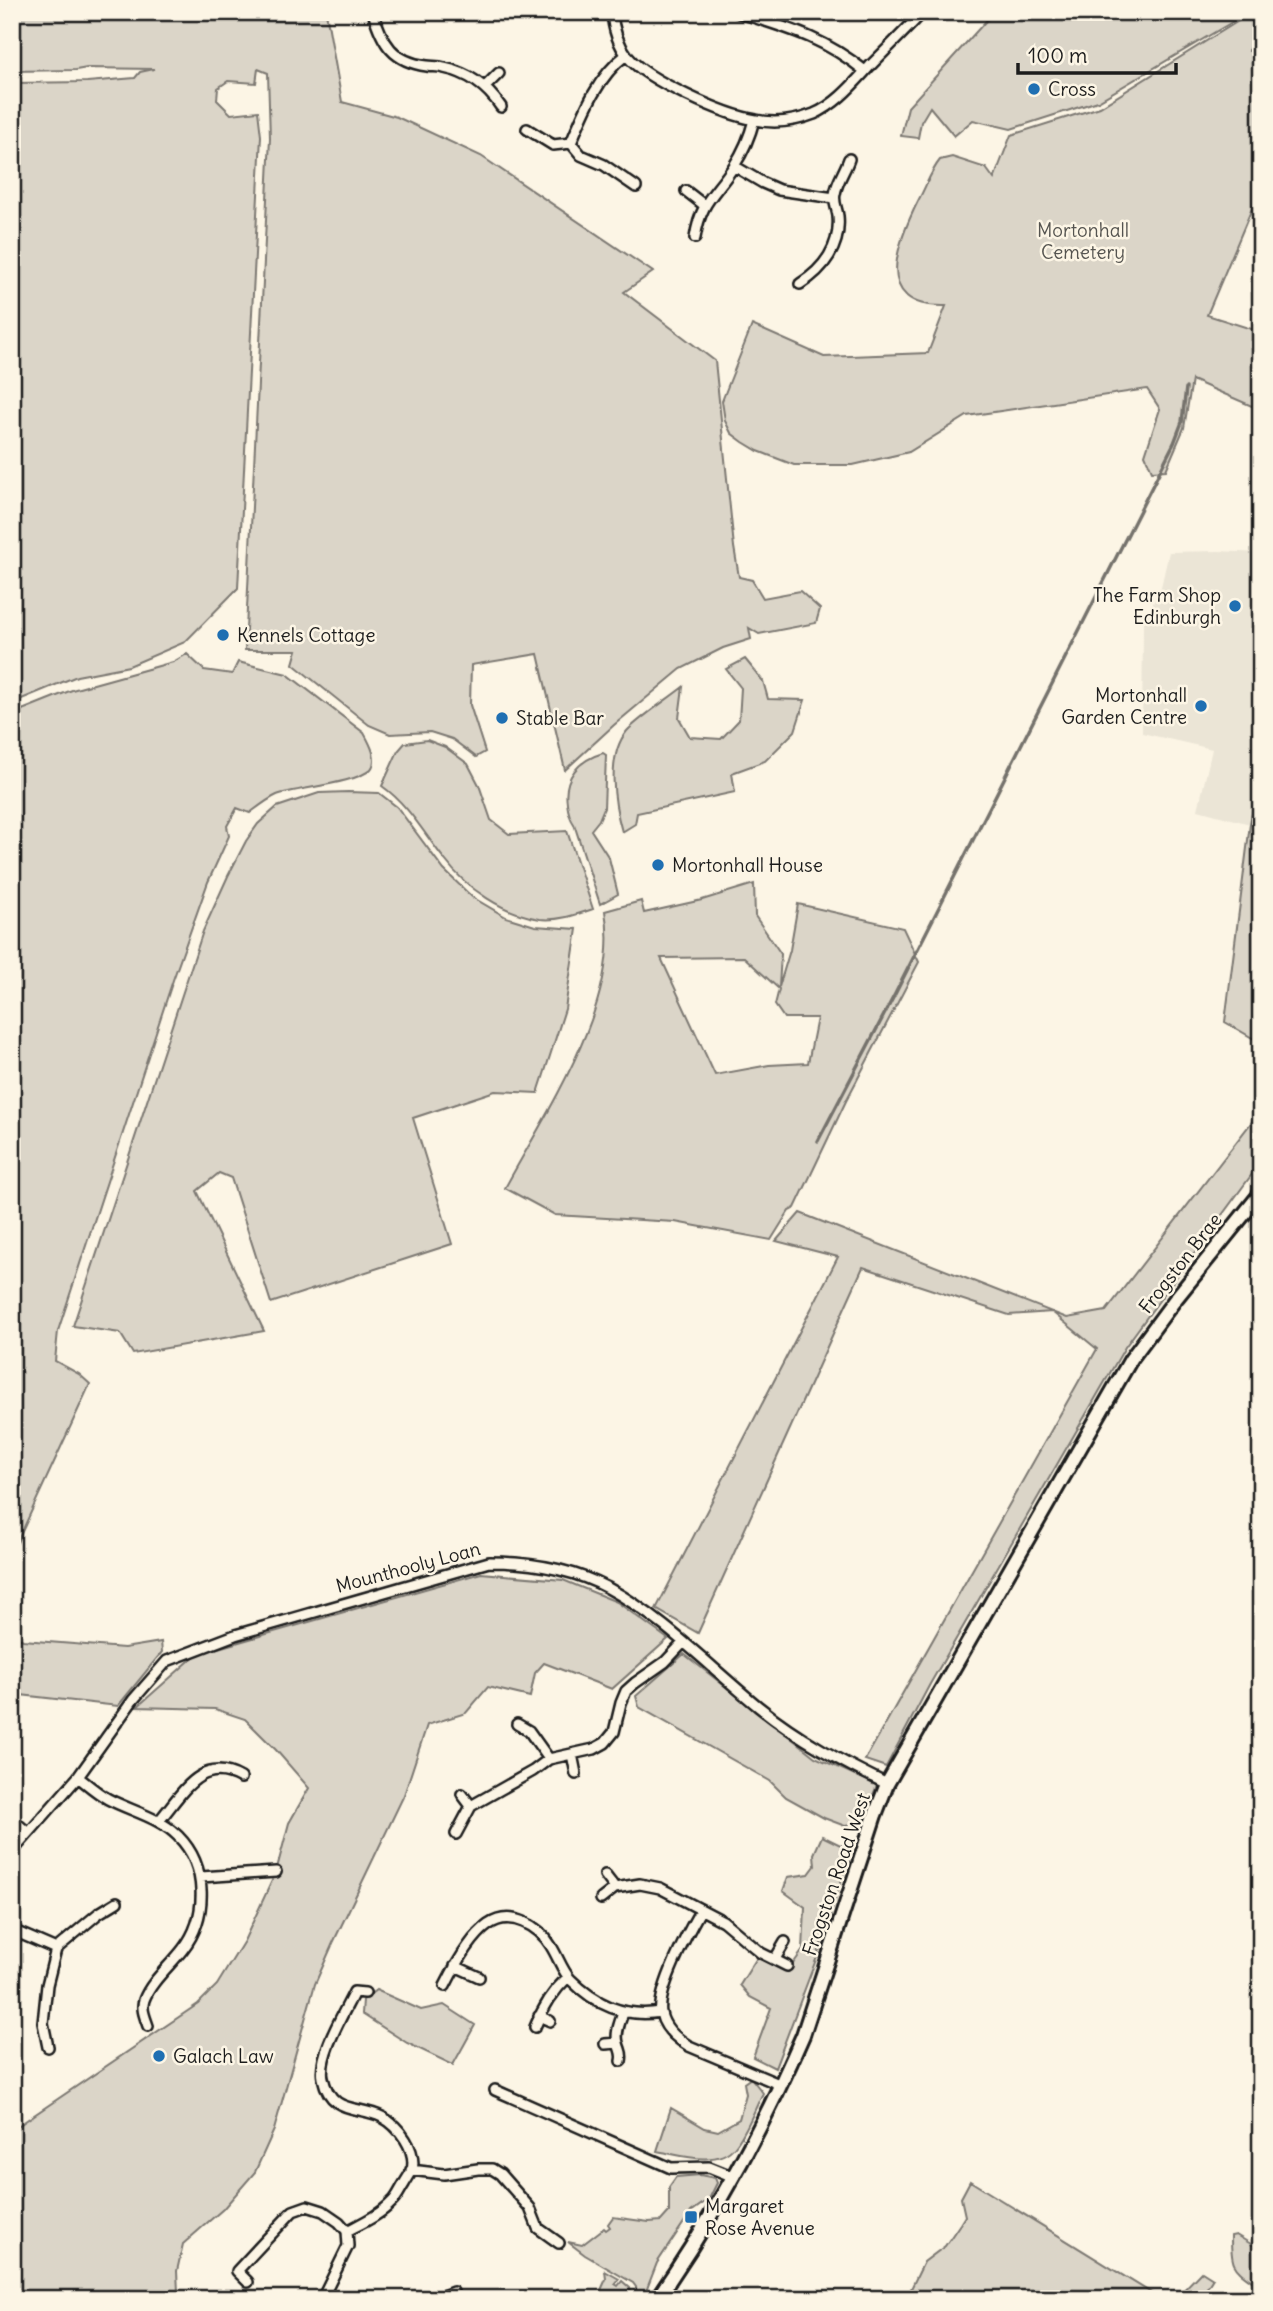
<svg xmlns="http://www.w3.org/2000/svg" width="1273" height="2311" font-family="Delius,sans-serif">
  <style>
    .built { fill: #ebe5d6 }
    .green { fill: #dbd5c8; stroke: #7c7872; stroke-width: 2; fill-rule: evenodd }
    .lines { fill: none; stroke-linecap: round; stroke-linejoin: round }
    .stream { stroke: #75726c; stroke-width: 3.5 }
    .minor-casing { stroke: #1c1c1c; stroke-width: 14 }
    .secondary-casing { stroke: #1c1c1c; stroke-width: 18 }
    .minor { stroke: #fcf5e5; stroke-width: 9 }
    .secondary { stroke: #fcf5e5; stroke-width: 12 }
    .poi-dot { fill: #1f6fb2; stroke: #fcf5e5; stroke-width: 2.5 }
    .labels { text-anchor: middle; stroke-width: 5; stroke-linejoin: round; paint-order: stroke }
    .poi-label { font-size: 19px; fill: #1c1c1c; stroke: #fcf5e5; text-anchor: start }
    .park-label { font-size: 19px; fill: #555450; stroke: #fcf5e5 }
    .street-label { font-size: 19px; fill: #1c1c1c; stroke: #fcf5e5 }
  </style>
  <rect width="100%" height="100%" fill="#fcf5e5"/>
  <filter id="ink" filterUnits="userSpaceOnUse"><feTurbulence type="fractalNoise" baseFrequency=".0143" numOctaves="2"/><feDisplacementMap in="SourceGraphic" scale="14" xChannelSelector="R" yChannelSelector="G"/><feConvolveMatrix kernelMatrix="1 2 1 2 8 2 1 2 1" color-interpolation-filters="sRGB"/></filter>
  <g filter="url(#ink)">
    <path class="built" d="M1218,551l43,2v212l-11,59 -52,-14 14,-61 -70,-16 1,-109 18,-37 8,-35z"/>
    <path class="green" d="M12,12h314l16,90 55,15 84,39 172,116 -29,20 91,69 19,186 5,30 13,3 11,18 37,-7 20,18 -4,14 -57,11 -10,-6 2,11 -28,9 -42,21 -67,56 -49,45 -27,-116 -67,11 -1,40 15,47 -9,5 -24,-18 -22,-7 -40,2 -21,-9 -76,-61 4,-14h-52l25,-512 -2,-65 -10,-4 -2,14 -28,-2 -10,7 -1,12 14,14 27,-3 3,25 -23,452 -53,54 -56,24 -52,10 -65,27v-620l75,-1 48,-4 5,-6 14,-3 -67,-1 -11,2 -64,1z
      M994,12h255l-151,89 -87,28 -38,-9 -19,16 -24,-29 -9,15 -3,16 -17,-2 7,-29z
      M1253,12h4l-8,39 12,3v133l-54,128 54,17v78l-69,-30 -8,48 -18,42 -14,1 -7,-16 15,-46 -13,-20 -180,27 -58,36 -56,13h-59l-36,-14 -15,-9 -12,-9 -6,-12 -3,-20 30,-76 72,32 104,-4 18,-47c-76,2 -48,-65 -27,-107 7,-13 12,-28 21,-39l12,-3 34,11 8,11 17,-44 89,-28z
      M187,654l17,16 28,4 6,-12 49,12 77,59c5,9 15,26 7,36 -13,14 -73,19 -94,26 -9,4 -19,12 -27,18l-13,-5 -10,18 2,10 -21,46 -35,98 -115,351 -3,30 24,13 11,10 -76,165 -2,10v-845l60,-24 101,-28z
      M745,659l18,22 5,18 37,1 -10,31 -30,30 -33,12 3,19 -98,21 -2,11 -13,8c-8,-28 -16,-76 5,-101 12,-13 41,-32 56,-44l-4,31 11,19 31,2 18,-19 2,-32 -15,-19z
      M427,740l18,7 23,17 11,21 12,35 18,14 58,-3 26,78c-18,6 -35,12 -53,10 -36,-5 -74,-31 -95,-59 -21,-26 -35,-54 -63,-74l16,-35 7,-8z
      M603,753l3,2 -2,53 -5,12 -8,10 18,28 9,36 -18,10 -26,-80c-5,-7 -6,-13 -7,-21 -4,-26 12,-43 36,-50z
      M1261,765v278l-36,-21 25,-198z
      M348,792l31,1 18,14 47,63 28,27 34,20 29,9 42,3 -12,80 -27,84 -43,-2 -82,27 39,126 -181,59 -40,-125 -12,-5 -22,18 67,140 -131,23 -13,-21 -47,-7 130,-395 25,-55 18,-35 12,-17 19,-17 42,-14z
      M754,884l1,32 26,38 -2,33 11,-37 8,-46 105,24 16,34 -73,139 -51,107 -6,3 -18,29 -96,-18 -120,-7 -50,-27c42,-77 117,-187 100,-277l36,-10 3,12 58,-13zM744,957l35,32 -4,16 9,13h33l-9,45 -39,2 -54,10 -54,-117z
      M1261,1110v52l-136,185 -195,337 -44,83 -21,-7 232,-411 -45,-37 -43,3 -146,-48 -165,366 -42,-24 182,-352 -62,-16 24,-28 267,105 39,-7z
      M481,1573l82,7 54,22 51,37 -56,50 -68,-26 -9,10 -5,24 -42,-10 -22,26 -39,12 -23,70 -71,148 -18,41 -41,146 -19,42 -32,37 -40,35 -6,27 1,21 3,7h-169v-169l186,-126 19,-19 27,-44 32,-69 13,-49 20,-35 -33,-38 -31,-31 -30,-10 -78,-2 60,-53z
      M12,1635l11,5 101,8 37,-6 1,10 -44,54 -106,-12z
      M684,1654l131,103 62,28 -15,38 -17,3 -21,-8 -38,-21 -16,-16 -131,-74 -3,-11z
      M822,1836l29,14 -34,107 -42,111 -22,-11 18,-49 -21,-11 -10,-12 18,-29 29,16 16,-22 2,-43 -22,-16 5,-14 21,-3 6,-8 -1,-12z
      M376,1990l45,20 23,-5 31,20 -22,40 -46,-22 -45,-29 1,-14z
      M751,2078l12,15c-9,17 -16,38 -28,53 -17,22 -55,9 -78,5l14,-43 34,20 13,3 21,-12 7,-25 -2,-11z
      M700,2175l15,3 2,5 -8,16 -18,13 -34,51 -14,36h-7v-12l-3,-4 -48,-28 -17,-13 14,3 22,-17 2,2 4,-3 -2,-3 5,-7 36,5 12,-1 8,-9v-25l7,-10z
      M970,2181l191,118h-255l18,-37 21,-16 15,-22 5,-8 -4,-18z
      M1236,2235l25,15v38c-27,-21 -30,-17 -30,-52z
      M605,2271l14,8 -4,5 3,2 4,-5 8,7 1,11h-34l9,-20z
      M1202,2271l11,7 -13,21h-25z"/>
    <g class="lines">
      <path class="stream" d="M818,1141l77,-147 279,-551 8,-21 4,-34"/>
      <g class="minor-casing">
        <path id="minor" d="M373,12c9,31 20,50 54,54 6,1 11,0 17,2 25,5 43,18 57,39
          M612,12c1,16 6,32 16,45 20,24 97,58 128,63 19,4 40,1 58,-6 23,-10 40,-31 56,-48 18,-18 36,-36 53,-54
          M737,12c50,16 86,25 128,59
          M485,87l14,-14
          M527,129l26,16 18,-2 10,12 23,10 32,22
          M571,143c13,-32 27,-67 55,-88
          M734,166l29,17 16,7 55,8
          M686,191l18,14
          M695,238c6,-38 20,-43 39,-72 9,-14 16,-30 20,-46
          M800,284c24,-15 41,-38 38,-68 -1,-8 -5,-14 -3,-22 2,-13 10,-23 14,-35
          M517,1724l12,7 20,28
          M572,1754l4,20
          M78,1777c9,7 19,16 30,22 23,12 51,18 70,37 30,30 30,81 5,113 -12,16 -32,32 -39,51 -3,9 1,17 4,26
          M462,1794l9,12
          M12,1819l16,14
          M159,1821c23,-27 42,-66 82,-43
          M456,1834l15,-28 62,-35 16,-12 45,-10 11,-6 9,-11 7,-29 5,-12 9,-8 30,-21 18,-19
          M12,1852l66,-75 55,-77 34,-39 68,-26 254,-73c40,0 82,6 119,26 54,29 103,80 151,119 40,32 83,55 128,77
          M605,1875l10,13
          M201,1877l75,-5
          M601,1899l14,-11 25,-4 20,4 63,33 38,32 26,13
          M700,1911c-12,21 -43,79 -39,102 3,15 16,26 28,33l92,39
          M12,1930l44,19
          M775,1959l10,-17
          M455,1966l24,11
          M445,1986c9,-18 26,-49 43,-61 23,-16 51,1 63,21 7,11 11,24 19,33 26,26 54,39 91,33
          M539,2016l11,5
          M535,2027c8,-20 17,-35 33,-50
          M605,2044l13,-1
          M48,2047l-5,-24 4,-38 9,-36 43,-36 18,-11
          M621,2061c2,-8 -1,-10 -3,-18 -3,-10 2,-21 5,-30
          M495,2090l176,78 38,-1 25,10
          M411,2170l33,4 34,-5h14l8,5 30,34 8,20 21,15
          M347,2231c15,-8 33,-16 45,-29 5,-4 8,-12 12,-18 2,-4 6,-9 8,-14 5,-20 -13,-44 -30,-53 -24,-12 -51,-2 -59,-39 -5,-23 21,-65 31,-86l11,1
          M248,2282l-11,-11 56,-60 14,-5 16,5 16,11 8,9 1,15 -26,53
          M435,2299l18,-7"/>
      </g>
      <g class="secondary-casing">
        <path id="secondary" d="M657,2299c57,-83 106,-171 146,-264l72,-220 12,-31 244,-425 46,-62 84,-104"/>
      </g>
      <use href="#minor" class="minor"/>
      <use href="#secondary" class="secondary"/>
    </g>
  </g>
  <g class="poi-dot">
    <circle cx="1034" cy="89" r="7"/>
    <circle cx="1235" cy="606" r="7"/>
    <circle cx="223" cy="635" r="7"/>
    <circle cx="1201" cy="706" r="7"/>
    <circle cx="502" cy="718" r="7"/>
    <circle cx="658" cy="865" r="7"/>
    <circle cx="159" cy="2056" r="7"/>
    <rect x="684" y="2210" width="14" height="14" rx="3.5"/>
  </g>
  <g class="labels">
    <g class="poi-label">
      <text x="1048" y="96">Cross</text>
      <text x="1221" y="602" text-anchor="end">The Farm Shop<tspan x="1221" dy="22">Edinburgh</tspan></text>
      <text x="237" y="642">Kennels Cottage</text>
      <text x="1187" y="702" text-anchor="end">Mortonhall<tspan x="1187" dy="22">Garden Centre</tspan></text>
      <text x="516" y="725">Stable Bar</text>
      <text x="672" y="872">Mortonhall House</text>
      <text x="173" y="2063">Galach Law</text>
      <text x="705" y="2213">Margaret<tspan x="705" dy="22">Rose Avenue</tspan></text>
    </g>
    <g class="park-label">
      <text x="1083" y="237">Mortonhall<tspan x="1083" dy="22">Cemetery</tspan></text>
    </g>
    <g class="street-label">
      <text transform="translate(1180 1263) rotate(-52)" y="7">Frogston Brae</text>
      <text transform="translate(408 1567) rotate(-15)" y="7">Mounthooly Loan</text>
      <text transform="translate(836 1874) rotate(-71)" y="7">Frogston Road West</text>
    </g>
  </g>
  <rect width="1273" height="2311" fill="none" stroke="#fcf5e5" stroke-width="42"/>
  <rect x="21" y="21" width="1231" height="2269" fill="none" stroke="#1c1c1c" stroke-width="2.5" filter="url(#ink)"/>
  <path d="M1018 63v10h158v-10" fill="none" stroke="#1c1c1c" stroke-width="3.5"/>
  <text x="1028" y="63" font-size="21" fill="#1c1c1c" stroke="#fcf5e5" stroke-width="5" paint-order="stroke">100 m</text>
</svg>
